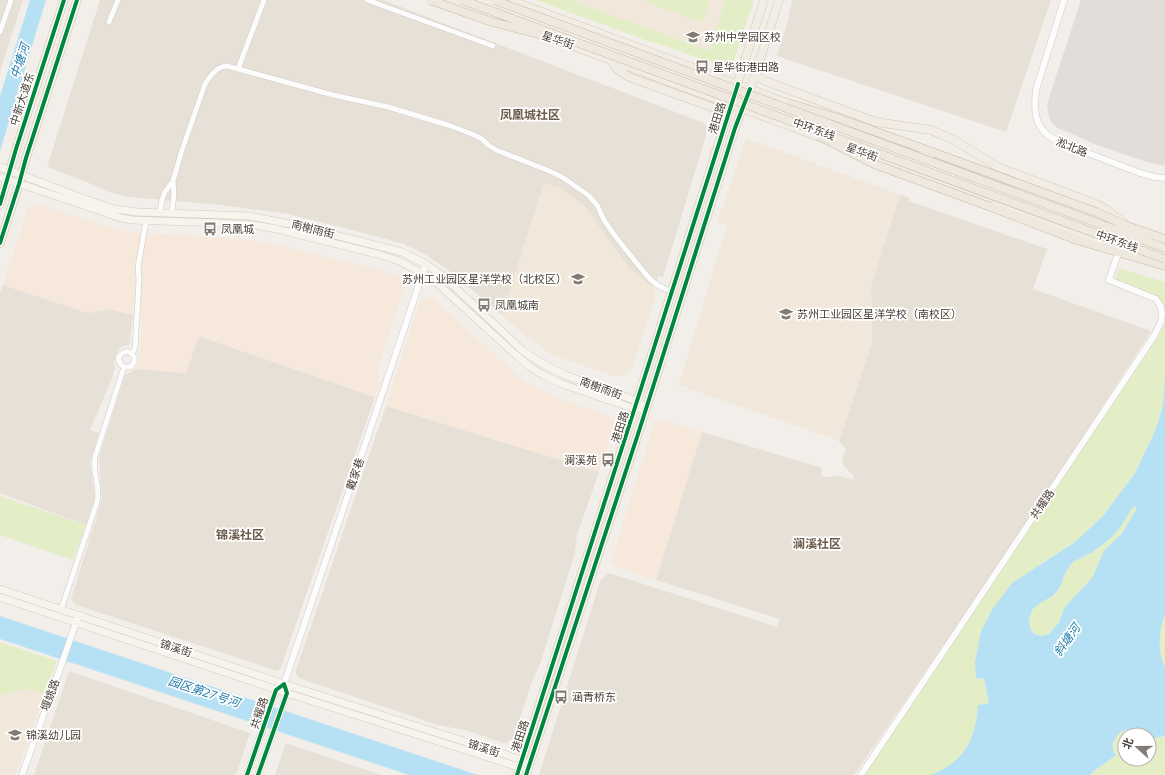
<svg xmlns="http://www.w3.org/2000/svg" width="1165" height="775" font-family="Mulish,'Noto Sans SC',sans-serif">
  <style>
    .residential { fill: #e7e0d6 }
    .commercial { fill: #f6e8db }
    .industrial { fill: #e2ddd8 }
    .education { fill: #f1e8db }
    .green { fill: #e3eec7 }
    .water { fill: #b6e1f4; fill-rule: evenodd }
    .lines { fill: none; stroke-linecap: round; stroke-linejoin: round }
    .minor-casing { stroke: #cecac6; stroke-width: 6 }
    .tertiary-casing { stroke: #cecac6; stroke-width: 7 }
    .secondary-casing { stroke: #d3ccc1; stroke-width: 8 }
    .primary-casing { stroke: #d6c9b5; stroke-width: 9 }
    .trunk-casing { stroke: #cdb9a2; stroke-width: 9 }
    .minor { stroke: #fdfcfc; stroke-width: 5 }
    .tertiary { stroke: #fdfcfc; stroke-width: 6 }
    .secondary { stroke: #f7f4ee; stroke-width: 7 }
    .primary { stroke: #f1ece4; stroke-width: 8 }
    .trunk { stroke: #eee8de; stroke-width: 8 }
    .tertiary-bridge-casing { stroke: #cecac6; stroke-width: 7; stroke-linecap: butt }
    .trunk-bridge-casing { stroke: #cdb9a2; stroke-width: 9; stroke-linecap: butt }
    .tertiary-bridge { stroke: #fdfcfc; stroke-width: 6 }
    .trunk-bridge { stroke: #eee8de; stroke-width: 8 }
    .cycleway-casing { stroke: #fff; stroke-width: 6 }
    .cycleway { stroke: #00873e; stroke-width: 4 }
    .labels { text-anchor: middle; stroke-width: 3.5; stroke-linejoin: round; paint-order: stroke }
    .poi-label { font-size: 11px; fill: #493f34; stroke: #fff; text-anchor: start }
    .street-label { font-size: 11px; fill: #493f34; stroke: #fff }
    .water-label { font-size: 12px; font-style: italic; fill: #1f7aa7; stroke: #fff }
    .neighbourhood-label { font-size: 12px; font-weight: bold; fill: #6d5c4a; stroke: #fff }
  </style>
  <rect width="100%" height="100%" fill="#f2eeea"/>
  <path class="residential" d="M0,0h23l-23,71z
    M100,0h283l321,123 4,6 -45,148 -5,-1 -4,12 -23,-18 -22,-29 -65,-58 -42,132 -54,-45 -22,-15 -22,-11 -40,-11 -76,-19 -66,-9 -94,-8 -20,-5 -21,-10 -40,-15z
    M792,0h259l-45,132 -229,-76 11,-35z
    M900,195l10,3 -1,3 138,48 -14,40 118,42 -131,203 -166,241h-315l62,-196 8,-6 168,54 3,-8 -124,-39 46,-148 120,36 -1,7 6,2 11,-1 17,4 -2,-5 -10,-10 -1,-4 4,-12 -7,-8 33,-99 -1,-57z
    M3,285l85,28 21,-4 24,6 -4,30 -6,1 -5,4 -4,12 1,5 -3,11 -22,52 9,3 -9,29 5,37 -9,26 -86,-32v-200z
    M198,336l177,61 -94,270 -3,4 -202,-66 -3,-3 -2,-3 31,-100 -3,-42 26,-82 11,-6 50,4z
    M386,406l213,66 -22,63 -3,21 -34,108 -9,20 -17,53 -3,3 -4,3h-4l-34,-12 -31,-6 -139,-47 -3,-4v-4z
    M69,671l181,62 -14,42h-202z
    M286,743l95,32h-106z"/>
  <path class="commercial" d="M32,204h5l80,26 13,2 121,8 22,4 104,25 27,9 2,1v4l-29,88 3,11 -5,15 -176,-61 -13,37 -50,-4 4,-13 2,-39 -33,-8 -21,4 -85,-28 25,-77z
    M426,297l8,2 72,66 16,14 15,9 20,9 53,20 3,2 1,4 -1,4 -14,45 -213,-66 34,-104 2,-3z
    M656,419l46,13 -46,148 -46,-16z"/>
  <path class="industrial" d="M1081,0h84v166l-18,-4 -50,-17 -39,-17 -5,-4 -4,-7 -2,-11 2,-8z"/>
  <path class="education" d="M570,0h155l-16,51z
    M746,138l154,57 -29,90 1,57 -33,99 -160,-56 48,-160 -10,-3z
    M544,183l17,5 25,19 23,34 22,29 23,18 1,2 1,8 -24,69 -5,6 -7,3h-7l-61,-21 -24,-17 -26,-23z
    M31,689l14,5 -29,80 -16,1v-80z"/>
  <path class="green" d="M536,0h34l139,51 16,-51h29l-21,64 -2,4 -2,1 -61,-22 -20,-6z
    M645,0h65l-8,22 -58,-21z
    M1119,268l46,14v29l-6,-13 -44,-18z
    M1165,323v54l-2,27 -5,19 -7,17 -16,33 -32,43 -28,26 -35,22 -64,115 8,-1 5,25 -11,2c-3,36 -13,56 -47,70h-71l289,-424z
    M0,496l86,29 -13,35 -73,-25z
    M1133,507h3v3l-14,23 -18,18 -12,27 -28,30 -5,14 -10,12 -8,2 -7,-2 -4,-6 -1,-8 3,-10 8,-7 14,-7 6,-9 6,-16 7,-9 18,-9 28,-24z
    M1165,614v53c-8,-16 -6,-37 0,-53z
    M0,642l57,19 -12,33 -15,-5 -30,6z
    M1125,730h9l6,5h-15v24h24v-20l16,-3v39h-75l26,-21 -3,-3c0,-12 2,-16 12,-21z"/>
  <path class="water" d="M30,0h16l-46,151v-55z
    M1165,377v237c-6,16 -8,37 0,53v69l-16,3v-4c-10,0 -7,-1 -15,-4 -8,-4 -17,2 -20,10 -2,3 -1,7 -1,10l3,4 -23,17 -3,3h-159c34,-14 44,-34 47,-70l11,-2 -5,-25 -8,1 -1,-17 6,-31 11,-21 20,-27 63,-41 28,-26 32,-43 16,-33 7,-17 5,-19zM1133,507h3v3l-14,23 -18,18 -12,27 -28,30 -5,14 -10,12 -8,2 -7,-2 -4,-6 -1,-8 3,-10 8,-7 13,-7 7,-9 6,-16 7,-9 18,-9 19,-14 9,-10z
    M0,616l478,159h-69l-409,-136z"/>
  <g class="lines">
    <g class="minor-casing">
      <path id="minor" d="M367,0l126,46
        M109,22l9,-22
        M0,32l11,-32
        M238,69l26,-69
        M160,213l2,-13 3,-8 8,-11 9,-31 23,-66c5,-8 12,-18 22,-18l106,29 55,12 60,18 24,9 10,5 6,6 8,5 51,20 15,7 26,18 9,10 7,15 11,16 28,35 7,8 7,6 15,7
        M172,213l2,-19 -1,-13
        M132,354l-4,-3 -7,3 -3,4 3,7 4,2h5c5,-4 6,-9 2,-13l3,-6 4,-68 -1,-13 8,-46
        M61,610l36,-108c4,-15 -5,-30 -2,-45l29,-90"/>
    </g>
    <g class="tertiary-casing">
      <path id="tertiary" d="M1064,0l-28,90c-3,26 0,43 26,53l78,30 15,4 10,1
        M71,637l8,-22
        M284,684l142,-420
        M22,775l40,-112
        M247,775l29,-85 4,-3
        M258,775l29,-82 -1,-4
        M861,775l293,-439 7,-14 1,-8 -1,-7 -5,-8 -47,-19 11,-32"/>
    </g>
    <g class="secondary-casing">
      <path id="secondary" d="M0,167l90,34 24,8 23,3 112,4 42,8 111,28 24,12 17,12 80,75 20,13 22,11 72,26 8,8
        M0,177l121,41 11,2 89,3 33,2 23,4 104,26 18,6 23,12 15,10 79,72 14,12 13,8 19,9 73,25h4
        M0,589l284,95 238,76 4,4
        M0,597l287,96 232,74h6"/>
    </g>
    <g class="primary-casing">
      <path id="primary" d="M447,0l63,23
        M510,0l288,107
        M540,34l285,105
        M611,60l6,9 12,8 99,36
        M755,75l10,6 111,41 55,8 7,3 16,7 44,27 98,37 11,6 17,13
        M844,145l293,109
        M923,153l181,66
        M0,204l16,-55 48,-149
        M0,243l19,-59 7,-26 51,-158
        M517,775l120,-374 127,-401
        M526,775l113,-344 96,-303 20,-53 24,-75"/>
    </g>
    <g class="trunk-casing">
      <path id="trunk" d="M791,104l44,13 100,36
        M991,207l86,33 88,26"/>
    </g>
    <use href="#minor" class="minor"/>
    <use href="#tertiary" class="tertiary"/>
    <use href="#secondary" class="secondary"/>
    <use href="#primary" class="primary"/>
    <use href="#trunk" class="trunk"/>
    <g class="tertiary-bridge-casing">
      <path id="tertiary-bridge" d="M62,663l9,-26"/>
    </g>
    <g class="trunk-bridge-casing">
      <path id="trunk-bridge" d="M430,0l59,21 57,15
        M462,0l703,259
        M494,0l671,248
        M819,136l55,28 117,43
        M935,153l161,59 31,14 38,13"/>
    </g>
    <use href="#tertiary-bridge" class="tertiary-bridge"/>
    <use href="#trunk-bridge" class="trunk-bridge"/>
    <g class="cycleway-casing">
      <path id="cycleway" d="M0,204l16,-55 48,-149
        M0,243l19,-59 7,-26 51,-158
        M247,775l29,-85 8,-6 3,9 -29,82
        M517,775l120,-374 101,-317
        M526,775l113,-344 96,-303 15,-39"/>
    </g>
    <use href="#cycleway" class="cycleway"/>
  </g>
  <defs>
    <g id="school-bare" transform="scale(1.08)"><path d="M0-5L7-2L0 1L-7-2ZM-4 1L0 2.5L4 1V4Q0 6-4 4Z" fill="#847c74" stroke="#fff" stroke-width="2.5" paint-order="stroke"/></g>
    <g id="bus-bare" transform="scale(1.08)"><path d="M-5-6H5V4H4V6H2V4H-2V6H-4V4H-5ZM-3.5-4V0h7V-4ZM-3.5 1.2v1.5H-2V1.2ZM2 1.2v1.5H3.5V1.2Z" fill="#847c74" stroke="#fff" stroke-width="2.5" paint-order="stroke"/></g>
  </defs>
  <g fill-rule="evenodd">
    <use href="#school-bare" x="693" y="37"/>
    <use href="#bus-bare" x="702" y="67"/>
    <use href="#bus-bare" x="210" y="229"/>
    <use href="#school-bare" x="578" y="279"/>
    <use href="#bus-bare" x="484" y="305"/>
    <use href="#school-bare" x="786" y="314"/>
    <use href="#bus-bare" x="608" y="460"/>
    <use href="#bus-bare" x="561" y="697"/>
    <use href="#school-bare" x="15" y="735"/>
  </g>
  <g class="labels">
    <g class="poi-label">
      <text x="704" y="41">苏州中学园区校</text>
      <text x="713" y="71">星华街港田路</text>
      <text x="221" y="233">凤凰城</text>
      <text x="567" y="283" text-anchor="end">苏州工业园区星洋学校（北校区）</text>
      <text x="495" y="309">凤凰城南</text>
      <text x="797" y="318">苏州工业园区星洋学校（南校区）</text>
      <text x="597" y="464" text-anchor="end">澜溪苑</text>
      <text x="572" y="701">涵青桥东</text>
      <text x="26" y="739">锦溪幼儿园</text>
    </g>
    <g class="street-label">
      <text transform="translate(558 40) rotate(19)" y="4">星华街</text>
      <text transform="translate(22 99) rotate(-72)" y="4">中新大道东</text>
      <text transform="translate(717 118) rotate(-73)" y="4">港田路</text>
      <text transform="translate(814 129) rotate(20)" y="4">中环东线</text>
      <text transform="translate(1072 147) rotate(22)" y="4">淞北路</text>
      <text transform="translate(862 152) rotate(20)" y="4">星华街</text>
      <text transform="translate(313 229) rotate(14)" y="4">南榭雨街</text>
      <text transform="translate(1117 241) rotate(20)" y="4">中环东线</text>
      <text transform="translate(601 388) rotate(20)" y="4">南榭雨街</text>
      <text transform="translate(620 427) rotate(-72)" y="4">港田路</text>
      <text transform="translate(355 474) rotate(-71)" y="4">戴家巷</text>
      <text transform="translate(1042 504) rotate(-56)" y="4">共耀路</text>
      <text transform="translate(176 648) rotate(18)" y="4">锦溪街</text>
      <text transform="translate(50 695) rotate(-70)" y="4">堰姚路</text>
      <text transform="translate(259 713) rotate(-71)" y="4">共耀路</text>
      <text transform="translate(520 736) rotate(-72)" y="4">港田路</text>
      <text transform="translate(484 748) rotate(18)" y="4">锦溪街</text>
    </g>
    <g class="water-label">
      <text transform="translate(20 61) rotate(-72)" y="4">中塘河</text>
      <text transform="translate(1067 640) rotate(-54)" y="4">斜塘河</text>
      <text transform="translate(204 692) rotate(18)" y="4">园区第27号河</text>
    </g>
    <g class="neighbourhood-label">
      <text x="530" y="119">凤凰城社区</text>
      <text x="240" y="539">锦溪社区</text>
      <text x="817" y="548">澜溪社区</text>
    </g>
  </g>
  <g transform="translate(1137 747) rotate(291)"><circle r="19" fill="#ffffff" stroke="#b6b2ae"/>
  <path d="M0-3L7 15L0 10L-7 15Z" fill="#847c74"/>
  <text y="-6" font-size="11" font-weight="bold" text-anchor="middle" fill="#493f34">北</text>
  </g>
</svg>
